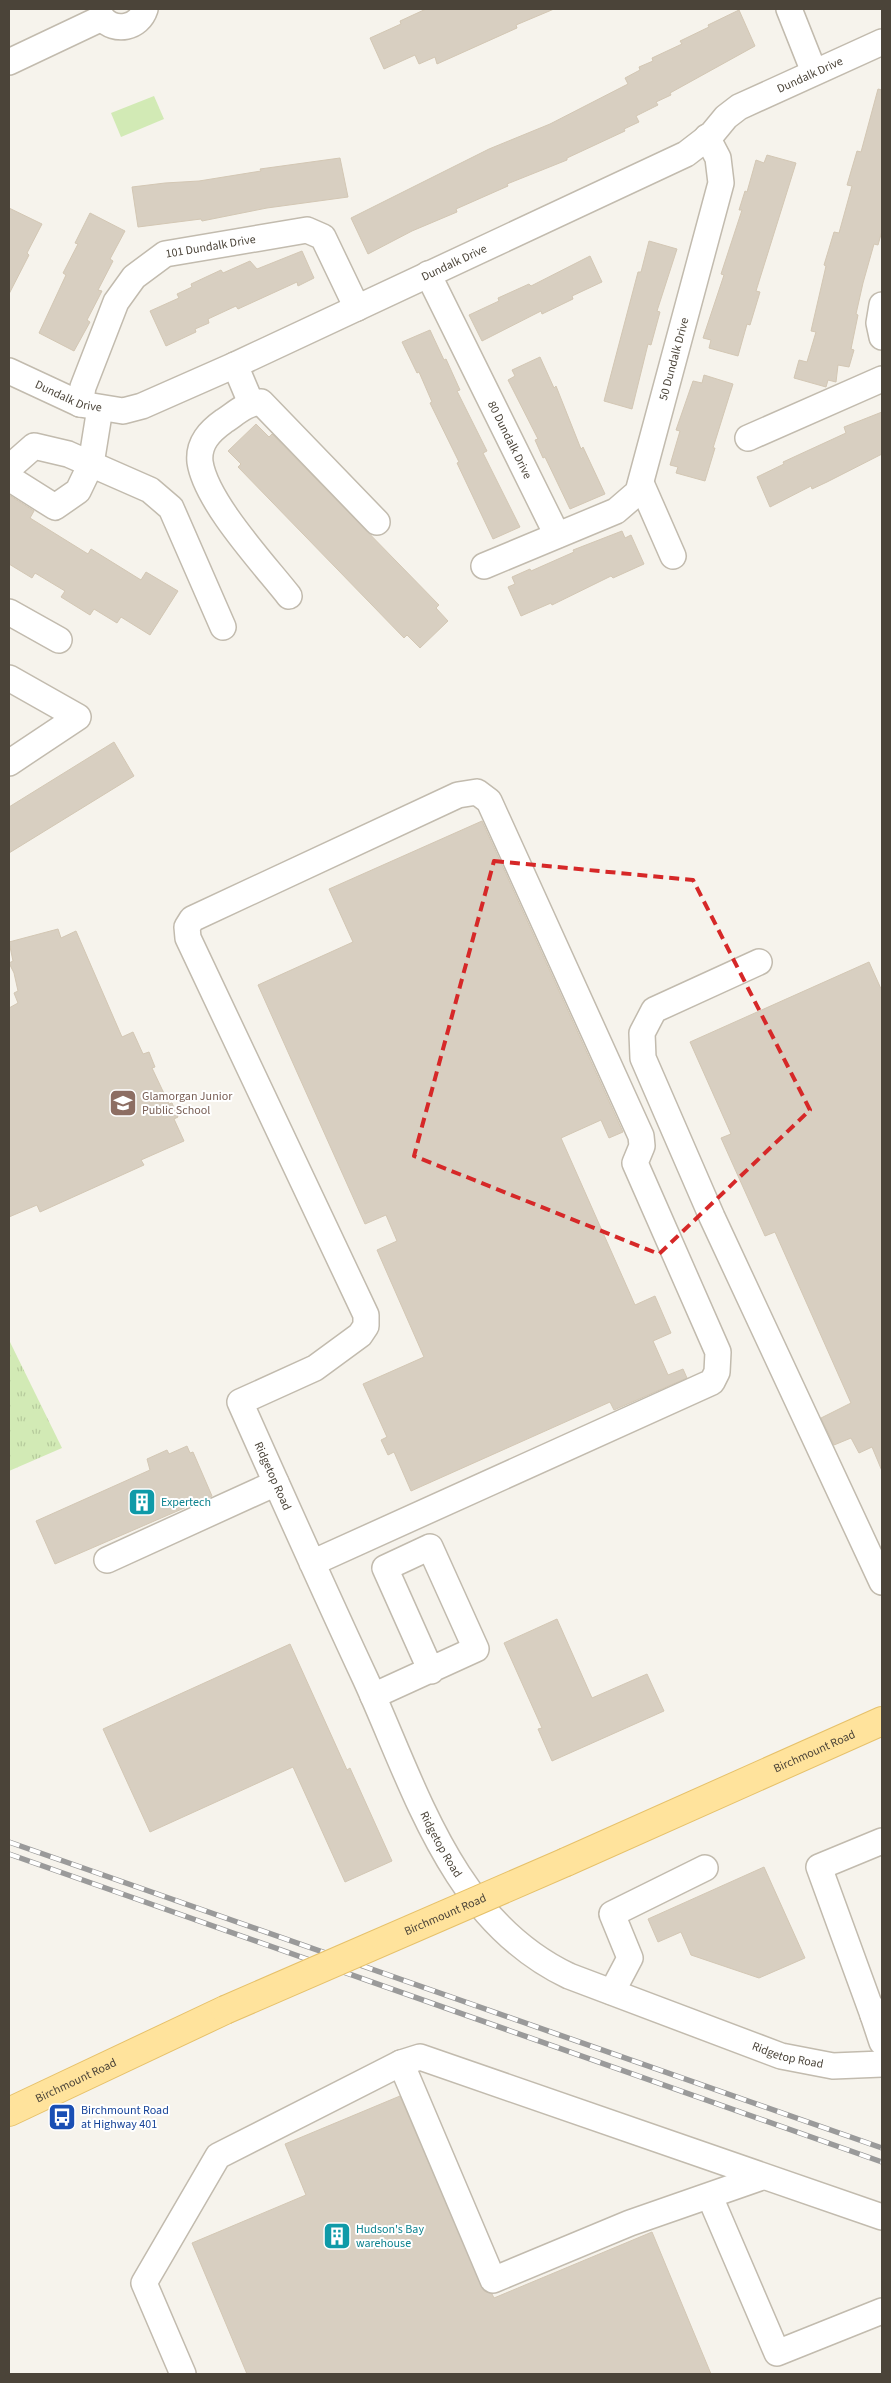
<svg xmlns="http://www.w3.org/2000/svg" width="891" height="2383" viewBox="0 0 891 2383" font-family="'Source Sans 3',sans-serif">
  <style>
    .grass { fill: url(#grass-tufts) }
    .pitch { fill: #d2eab5 }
    .building { fill: #d8cfc1; stroke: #d3c7b4 }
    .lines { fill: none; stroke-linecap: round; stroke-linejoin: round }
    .minor-casing { stroke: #c2bbae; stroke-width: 28 }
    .major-casing { stroke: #e6c16a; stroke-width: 30 }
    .minor { stroke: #fff; stroke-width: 25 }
    .major { stroke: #ffe39c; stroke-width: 28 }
    .rail-casing { stroke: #9a9a9a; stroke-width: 5.5 }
    .rail { stroke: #fff; stroke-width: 4; stroke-dasharray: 11; stroke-linecap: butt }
    .major-bridge-casing { stroke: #e6c16a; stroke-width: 30; stroke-linecap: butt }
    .major-bridge { stroke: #ffe39c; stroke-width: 28 }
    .marked { fill: none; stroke: #d62828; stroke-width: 4; stroke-dasharray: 10 6; stroke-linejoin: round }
    .labels { text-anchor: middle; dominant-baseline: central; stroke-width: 4; stroke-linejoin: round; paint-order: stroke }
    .street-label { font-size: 12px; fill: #4b4439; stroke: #fff }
    .education-label { font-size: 12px; fill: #785e54; stroke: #fff; text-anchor: start }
    .culture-label { font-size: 12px; fill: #0d838f; stroke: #fff; text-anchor: start }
    .transit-label { font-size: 12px; fill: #164399; stroke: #fff; text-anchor: start }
  </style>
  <defs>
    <pattern id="grass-tufts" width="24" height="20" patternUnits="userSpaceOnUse" patternTransform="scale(1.25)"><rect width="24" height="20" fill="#d2eab5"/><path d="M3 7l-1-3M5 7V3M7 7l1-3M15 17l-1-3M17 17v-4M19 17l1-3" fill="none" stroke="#b6ca9c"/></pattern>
  </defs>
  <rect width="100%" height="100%" fill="#f6f3ec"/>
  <polygon class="grass" points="9,1340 62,1448 9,1471"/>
  <polygon class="pitch" points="154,96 164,119 121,137 111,113"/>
  <g class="building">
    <polygon points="426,9 554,9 516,25 517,28 437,64 435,57 419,64 415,55 384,69 370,38 401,24 400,21"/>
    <polygon points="739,10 755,46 670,93 671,95 656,102 658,105 636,116 639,122 624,129 625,131 567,158 567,160 507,184 508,186 456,209 457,212 412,231 368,254 351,218 489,149 550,124 628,84 625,78 640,70 639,67 653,61 652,58 682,44 680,41 709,27 708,25"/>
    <polygon points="878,89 882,90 882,231 878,245 874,244 863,283 856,314 858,315 851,349 854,350 849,367 838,365 836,382 828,380 826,387 794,378 799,360 807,362 816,332 811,331 826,266 824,265 834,232 839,233 852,186 847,185 857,151 861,152"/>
    <polygon points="767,155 796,163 756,291 760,292 750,325 747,324 738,356 709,348 711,340 703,338 724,275 721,274 742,210 739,210 745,191 747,192 756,160 764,163"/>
    <polygon points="340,158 348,197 267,208 202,221 201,219 138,227 132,187 165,183 199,181 261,171 260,169"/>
    <polygon points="9,208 42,224 27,253 29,255 9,294"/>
    <polygon points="90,213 125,231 110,259 113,261 98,290 102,291 87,320 90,322 74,351 39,333 66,275 63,273 78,244 75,243"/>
    <polygon points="649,241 677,249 657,311 660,312 651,345 648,344 632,409 604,401 638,272 641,272"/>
    <polygon points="302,251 314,278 298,286 297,282 238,309 236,306 208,319 209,323 195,329 196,332 166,346 150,311 179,298 177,294 192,287 191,284 221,270 223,273 250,261 257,269"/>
    <polygon points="590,256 602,282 572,296 573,299 542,314 541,311 482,341 469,315 499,301 498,298 529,284 531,286"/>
    <polygon points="430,330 444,360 446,359 460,390 457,391 487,451 483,453 520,527 493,539 457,463 459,462 430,403 432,402 419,372 417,373 402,342"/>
    <polygon points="540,357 554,388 556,386 581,449 583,447 605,494 570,509 545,457 543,458 535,440 538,439 508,380 515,376 512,370"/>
    <polygon points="704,375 733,384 713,448 715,448 705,481 676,473 678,467 670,465 680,431 676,430 693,381 702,383"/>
    <polygon points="882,412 882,454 827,482 812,489 811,486 770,507 757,477 784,464 783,462 846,433 844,427"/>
    <polygon points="256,424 269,437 272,434 439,605 436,608 448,621 420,648 407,635 404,638 238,467 241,464 228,451"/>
    <polygon points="9,495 34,511 30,518 88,554 91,549 141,580 146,572 178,591 150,635 121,617 117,623 94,609 90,615 61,597 65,591 35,573 32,578 9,564"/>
    <polygon points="622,531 625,538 631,535 644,564 613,578 611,576 552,605 551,603 521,616 508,587 515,584 512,577 530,569 531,571 574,552 573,550"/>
    <polygon points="114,742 134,776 9,853 9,807"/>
    <polygon points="482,821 623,1132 609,1138 601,1120 561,1138 635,1305 655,1296 671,1333 653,1341 668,1375 683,1369 687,1378 614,1410 610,1402 411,1491 394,1452 388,1455 381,1440 387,1437 363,1384 424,1357 377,1250 397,1241 386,1215 365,1224 258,985 353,942 329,889"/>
    <polygon points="58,929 61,938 76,931 122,1037 133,1032 143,1054 149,1052 155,1067 152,1068 169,1104 172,1103 178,1117 174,1119 184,1141 141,1160 144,1165 40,1212 37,1205 9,1217 9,1008 18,1003 14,993 18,991 14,973 9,963 13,961 9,942"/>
    <polygon points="869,962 882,991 882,1471 872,1447 859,1453 851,1438 834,1445 821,1418 851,1403 775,1232 765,1236 721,1138 731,1134 690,1042"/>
    <polygon points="187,1446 190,1453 193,1452 212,1496 55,1564 36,1521 150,1470 147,1459 167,1450 169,1454"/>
    <polygon points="557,1619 592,1698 647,1674 664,1711 552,1761 538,1729 542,1728 504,1643"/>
    <polygon points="290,1644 347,1770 350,1768 392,1861 345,1882 293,1767 150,1832 103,1729"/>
    <polygon points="764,1867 805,1958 759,1978 691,1955 681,1932 658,1942 648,1919"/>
    <polygon points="400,2096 484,2291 492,2294 494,2298 652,2232 711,2374 247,2374 192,2243 306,2195 285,2144"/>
  </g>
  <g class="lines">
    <g class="minor-casing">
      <g id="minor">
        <polyline points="789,9 814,72"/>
        <path d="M102,18C115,33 139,28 145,9"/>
        <polyline points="9,62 102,18"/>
        <path id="s1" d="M428,274L557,535"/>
        <polyline points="882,305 879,323 882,337"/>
        <polyline points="235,365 251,403"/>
        <path id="s2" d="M9,371L80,404L123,411L142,406L235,365L686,154L712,134L726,117L739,107L882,42"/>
        <path id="s3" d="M80,404L83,387L116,302L134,277L165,254L307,230L323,237L357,308"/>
        <polyline points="748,438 882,379"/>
        <polyline points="9,468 34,446 68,454 150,490 171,508 223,627"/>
        <polyline points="9,478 55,507 78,491 91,464 100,408"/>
        <polyline points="641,483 673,556"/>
        <path id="s4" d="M484,566L616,511L638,492L721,183L718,158L707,137"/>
        <path d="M289,596C263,563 206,502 200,462C198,443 210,431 224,421C235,414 246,403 261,402L377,522"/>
        <polyline points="9,612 59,640"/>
        <polyline points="9,678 78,717 9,763"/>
        <polyline points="759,962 654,1010 642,1033 643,1058 712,1217 882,1582"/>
        <polyline points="107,1560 276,1483"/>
        <path id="s5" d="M312,1563L712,1382L717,1372L718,1352L635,1163L642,1146L641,1136L489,801L477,792L458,795L192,919L187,927L188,938L366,1315V1326L360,1335L315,1368L240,1402C281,1494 322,1586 365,1678C415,1787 451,1920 569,1976L781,2056L833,2066L882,2064"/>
        <polyline points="373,1696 476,1649 430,1547 385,1568 431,1671"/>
        <polyline points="612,1992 630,1958 612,1914 705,1868"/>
        <polyline points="882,2011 873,2015 882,2042"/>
        <polyline points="873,2015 819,1867 882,1841"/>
        <polyline points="401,2063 493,2280 630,2223 762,2177"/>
        <polyline points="710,2197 777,2353 882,2311"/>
        <polyline points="183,2374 144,2283 218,2156 401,2063 420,2057 882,2217"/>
      </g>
    </g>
    <g class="major-casing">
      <g id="major">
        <path id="s6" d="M566,1862L882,1721"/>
        <path id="s7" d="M9,2112L225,2010"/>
      </g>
    </g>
    <use href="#minor" class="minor"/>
    <use href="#major" class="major"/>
    <g class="rail-casing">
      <g id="rail">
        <polyline points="9,1842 882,2148"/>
        <polyline points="9,1854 882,2162"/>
      </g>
    </g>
    <use href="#rail" class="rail"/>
    <g class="major-bridge-casing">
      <g id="major-bridge">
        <path id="s8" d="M225,2010L566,1862"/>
      </g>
    </g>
    <use href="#major-bridge" class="major-bridge"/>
  </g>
  <path class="marked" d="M494,861L693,880L810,1110L659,1254L414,1156Z"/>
  <defs>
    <g id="school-square" transform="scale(1.4375)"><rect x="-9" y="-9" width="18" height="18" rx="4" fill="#8d6e63" stroke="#fff"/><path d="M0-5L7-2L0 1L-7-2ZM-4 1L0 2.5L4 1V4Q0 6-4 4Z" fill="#fff"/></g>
    <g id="building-square" transform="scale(1.4375)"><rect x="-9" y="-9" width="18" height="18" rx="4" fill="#0f9aa8" stroke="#fff"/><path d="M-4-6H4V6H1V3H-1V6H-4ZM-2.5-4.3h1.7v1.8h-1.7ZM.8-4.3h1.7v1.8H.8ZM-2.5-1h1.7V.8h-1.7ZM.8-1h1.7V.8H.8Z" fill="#fff"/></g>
    <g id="bus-square" transform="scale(1.4375)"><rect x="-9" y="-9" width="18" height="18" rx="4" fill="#1a4fb4" stroke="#fff"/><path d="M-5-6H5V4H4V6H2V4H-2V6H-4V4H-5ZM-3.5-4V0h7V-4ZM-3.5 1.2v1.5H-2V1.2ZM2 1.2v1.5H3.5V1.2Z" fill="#fff"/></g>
  </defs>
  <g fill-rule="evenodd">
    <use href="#school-square" x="123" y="1103"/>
    <use href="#building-square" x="142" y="1502"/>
    <use href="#bus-square" x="62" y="2117"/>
    <use href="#building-square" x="337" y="2236"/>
  </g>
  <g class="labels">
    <g class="street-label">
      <text stroke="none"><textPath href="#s2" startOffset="890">Dundalk Drive</textPath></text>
      <text stroke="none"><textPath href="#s3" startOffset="224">101 Dundalk Drive</textPath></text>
      <text stroke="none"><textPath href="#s2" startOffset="485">Dundalk Drive</textPath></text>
      <text stroke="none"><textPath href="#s4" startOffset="310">50 Dundalk Drive</textPath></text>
      <text stroke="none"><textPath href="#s2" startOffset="65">Dundalk Drive</textPath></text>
      <text stroke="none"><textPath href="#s1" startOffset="185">80 Dundalk Drive</textPath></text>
      <text stroke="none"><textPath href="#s5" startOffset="2079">Ridgetop Road</textPath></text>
      <text stroke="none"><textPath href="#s6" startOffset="272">Birchmount Road</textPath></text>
      <text stroke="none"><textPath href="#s5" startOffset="2484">Ridgetop Road</textPath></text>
      <text stroke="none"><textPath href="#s8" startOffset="240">Birchmount Road</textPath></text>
      <text stroke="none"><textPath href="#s5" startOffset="2904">Ridgetop Road</textPath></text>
      <text stroke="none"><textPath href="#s7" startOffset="74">Birchmount Road</textPath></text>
    </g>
    <g class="education-label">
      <text x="142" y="1096">Glamorgan Junior<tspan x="142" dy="14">Public School</tspan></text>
    </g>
    <g class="culture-label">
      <text x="161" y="1502">Expertech</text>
      <text x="356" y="2229">Hudson's Bay<tspan x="356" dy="14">warehouse</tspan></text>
    </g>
    <g class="transit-label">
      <text x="81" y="2110">Birchmount Road<tspan x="81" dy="14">at Highway 401</tspan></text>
    </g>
  </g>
  <rect width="891" height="2383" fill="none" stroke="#4b4439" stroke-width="20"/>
</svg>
